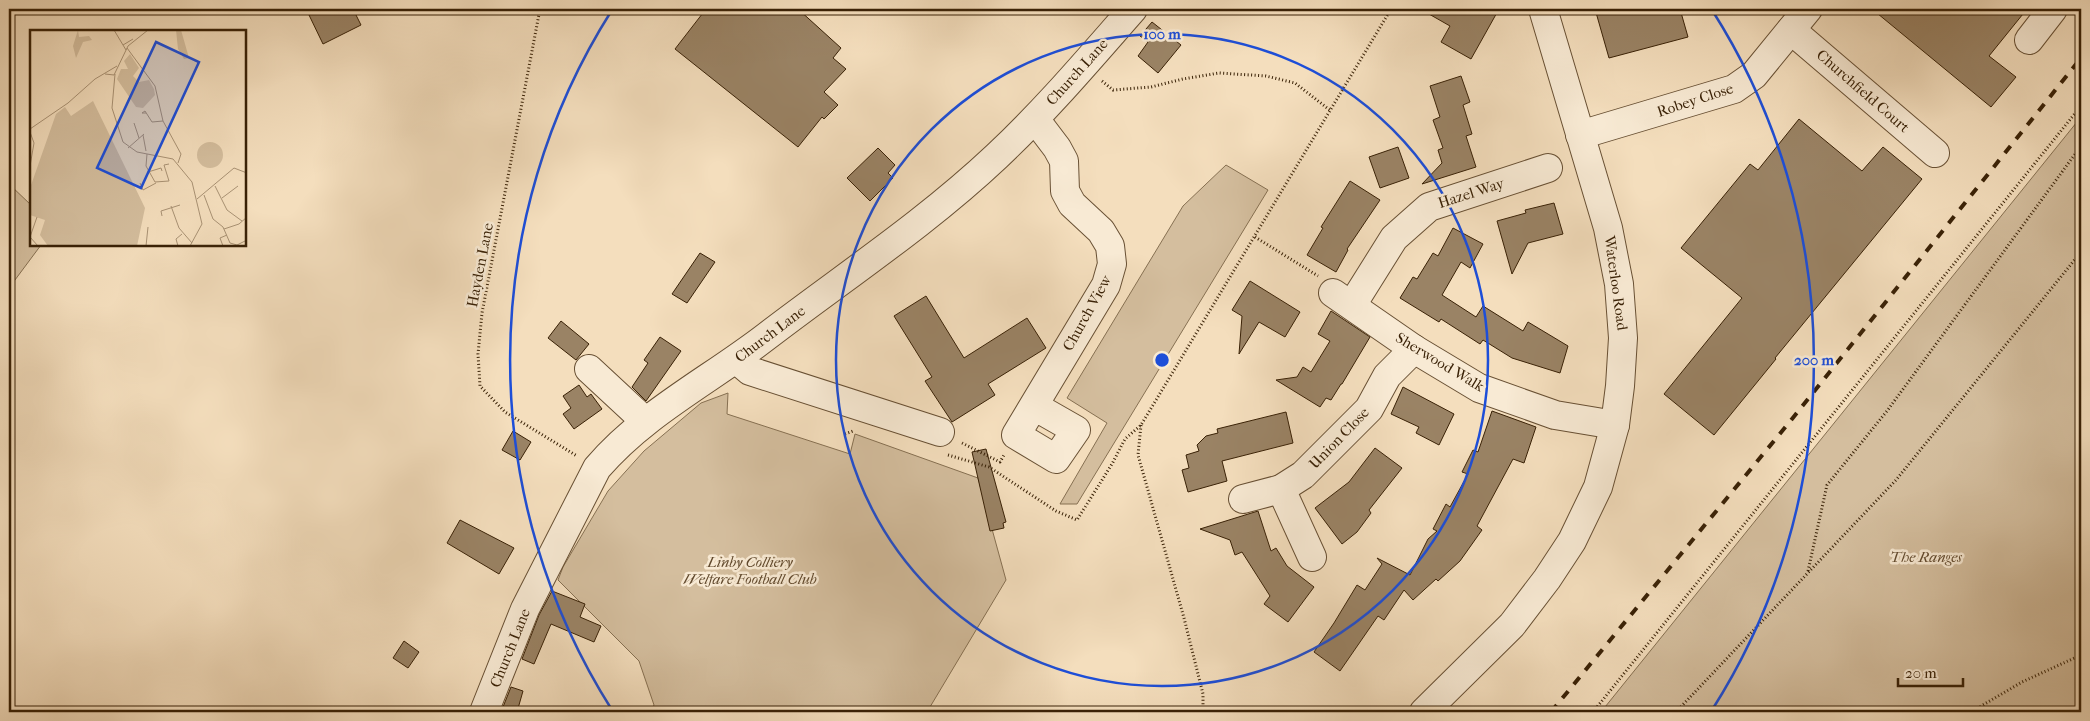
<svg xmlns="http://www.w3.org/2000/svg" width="2090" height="721" viewBox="0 0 2090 721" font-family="'IM FELL French Canon',serif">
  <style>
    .green { fill: #d4be9e; stroke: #867052 }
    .building { fill: #9a8365; stroke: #392106 }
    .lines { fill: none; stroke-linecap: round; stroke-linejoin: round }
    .minor-casing { stroke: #685034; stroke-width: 30 }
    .path { stroke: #392106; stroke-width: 3; stroke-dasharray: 1 2.5; stroke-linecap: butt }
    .minor { stroke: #f8ead4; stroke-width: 28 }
    .rail { stroke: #392106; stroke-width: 4; stroke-dasharray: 9 9; stroke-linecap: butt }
    .ring { fill: none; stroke: #1d4ed8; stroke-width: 2.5 }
    .labels { text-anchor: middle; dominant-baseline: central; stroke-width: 5; stroke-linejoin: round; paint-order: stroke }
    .street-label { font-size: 15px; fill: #392106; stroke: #f8ead4 }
    .park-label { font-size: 15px; font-style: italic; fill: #60482c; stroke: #f8ead4 }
    .inset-road { fill: none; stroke: #a99274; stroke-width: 1 }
    .view { fill: #1d4ed8; fill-opacity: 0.15; stroke: #1d4ed8; stroke-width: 2.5 }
    .inset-edge { fill: none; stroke: #392106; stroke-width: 2.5 }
    .centre { fill: #1d4ed8; stroke: #f8ead4; stroke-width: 2.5 }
    .ring-label { font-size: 15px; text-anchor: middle; font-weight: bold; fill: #1d4ed8; stroke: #f8ead4; stroke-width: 5; stroke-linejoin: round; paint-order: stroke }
  </style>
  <rect width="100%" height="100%" fill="#f4debd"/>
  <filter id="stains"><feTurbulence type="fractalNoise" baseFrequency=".004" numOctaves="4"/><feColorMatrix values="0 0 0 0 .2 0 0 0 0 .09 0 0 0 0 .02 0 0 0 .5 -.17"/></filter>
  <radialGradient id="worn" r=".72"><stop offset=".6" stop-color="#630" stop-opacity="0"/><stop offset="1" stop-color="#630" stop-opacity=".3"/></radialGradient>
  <g class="green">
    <polygon points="2081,117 2081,712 1601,712"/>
    <polygon points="1226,165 1268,190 1077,504 1060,504 1107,423 1067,398 1183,206"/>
    <polygon points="9,184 31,205 31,245 41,245 9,288"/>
    <polygon points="728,393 727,414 850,454 855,434 978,478 1006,580 927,712 651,712 654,705 639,661 558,580 563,567 608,491 644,451 701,403"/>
  </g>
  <g class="building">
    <polygon points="320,9 353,9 361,25 323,44 309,15"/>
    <polygon points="706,9 798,9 841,48 833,58 846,69 824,92 838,105 824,119 822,117 798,147 675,49"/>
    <polygon points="1451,9 1499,9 1471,59 1441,42 1450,26 1429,14"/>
    <polygon points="1595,9 1680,9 1688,37 1609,58"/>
    <polygon points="1872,9 2027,9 1989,56 2016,77 1991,107"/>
    <polygon points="1152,22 1181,45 1158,73 1138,56 1148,42 1140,36"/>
    <polygon points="1461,76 1470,102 1463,105 1472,134 1466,136 1476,167 1422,184 1442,163 1438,150 1443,148 1433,120 1440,117 1430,86"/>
    <polygon points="1799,119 1862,171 1883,147 1922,179 1775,358 1776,359 1714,435 1664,394 1742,298 1681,248 1750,164 1758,170"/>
    <polygon points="1398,147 1409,178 1380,188 1369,157"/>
    <polygon points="878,148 895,165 888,173 893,178 870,201 847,178"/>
    <polygon points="1350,181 1380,200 1347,249 1348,250 1336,272 1307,255 1323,228 1321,227"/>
    <polygon points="1554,203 1563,234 1528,243 1512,274 1497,221 1526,213 1525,210"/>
    <polygon points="1453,228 1483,244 1470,268 1461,262 1442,295 1476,317 1483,306 1523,331 1528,322 1568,346 1560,373 1512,358 1483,340 1480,344 1441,319 1439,322 1400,298 1413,277 1417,279 1433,253 1438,256"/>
    <polygon points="700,253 715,262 687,303 672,294"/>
    <polygon points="1250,281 1300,312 1285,337 1259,322 1239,354 1242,316 1232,310"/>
    <polygon points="926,296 964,358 1027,318 1046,348 988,384 995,395 952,422 925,381 932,377 894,316"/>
    <polygon points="1331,311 1370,337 1342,384 1341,384 1331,400 1326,398 1320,407 1276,380 1297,377 1303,367 1311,372 1330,341 1318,334"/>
    <polygon points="561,321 589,344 576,360 548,338"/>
    <polygon points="660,337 681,351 646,401 632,387 648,363 644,360"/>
    <polygon points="579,385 587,397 591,394 602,409 574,429 563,414 571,408 563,396"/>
    <polygon points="1403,387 1454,414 1439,445 1416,433 1419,427 1391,414"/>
    <polygon points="1492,411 1536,427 1524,463 1513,459 1477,526 1482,530 1460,561 1438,581 1436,579 1413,600 1404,590 1384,620 1378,616 1340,671 1314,652 1334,623 1357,585 1365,590 1382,564 1377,558 1410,575 1428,539 1437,531 1433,529 1446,504 1450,507 1468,474 1462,472 1473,450 1478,452"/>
    <polygon points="1286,412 1293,443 1222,461 1227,481 1188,492 1182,470 1189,468 1186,455 1199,451 1197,445 1206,436 1218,433 1217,429"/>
    <polygon points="513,431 531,442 520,460 502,450"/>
    <polygon points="1375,448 1402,468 1369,510 1371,513 1357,532 1342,544 1315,508 1349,482"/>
    <polygon points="986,449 1006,522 1003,523 1004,528 990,531 972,452"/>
    <polygon points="1258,511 1271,551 1276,548 1287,566 1314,587 1288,622 1264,604 1270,596 1242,552 1235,555 1230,540 1200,529"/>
    <polygon points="460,520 514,548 499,574 447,543"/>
    <polygon points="552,591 585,604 580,617 601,626 594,642 551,624 534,664 522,659 539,615"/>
    <polygon points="404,641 419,652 408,668 393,658"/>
    <polygon points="511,687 523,691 517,712 501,712"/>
  </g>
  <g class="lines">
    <g class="minor-casing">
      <g id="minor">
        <polyline points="1791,30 1935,153"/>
        <polyline points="2029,40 2053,9"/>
        <polyline points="1580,135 1734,89 1754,75 1808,9"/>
        <polyline points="1333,293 1414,349 1479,388 1555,415 1615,425"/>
        <polyline points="1352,305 1394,238 1429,207 1548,168"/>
        <polyline points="737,360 750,371 940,432"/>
        <polyline points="589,369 645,421"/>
        <polyline points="1034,406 1076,430 1056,459 1016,435 1106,285 1112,264 1110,246 1101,231 1072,204 1065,191 1064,161 1057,148 1035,119"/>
        <polyline points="1281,489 1312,557"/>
        <polyline points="1243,499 1281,489 1303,475 1369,409 1387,376 1414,349"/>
        <path d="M484,712L525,609L597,468C644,413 710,380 767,336C844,277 926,223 997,156C1046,110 1089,59 1133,9"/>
        <polyline points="1424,712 1512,625 1547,579 1572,541 1598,487 1615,425 1620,386 1623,338 1619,284 1608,228 1543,9"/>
      </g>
    </g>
    <g class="path">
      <polyline points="540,9 482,313 478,354 480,386 505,412 577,456"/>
      <polyline points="1102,81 1113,90 1151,87 1183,79 1219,73 1266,76 1295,83 1331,111"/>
      <polyline points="1255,237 1318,276"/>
      <polyline points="1141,425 1138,455 1184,618 1203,694 1203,712"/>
      <polyline points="845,434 853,431"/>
      <polyline points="962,443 1000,462 1004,455"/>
      <polyline points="948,455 989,467 1056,511 1077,520 1112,464 1125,439 1141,425 1391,9"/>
      <polyline points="1808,571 1827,485 1887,411 2081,146"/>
      <polyline points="1593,712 2081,106"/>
      <polyline points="1676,712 1896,480 2081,252"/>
      <polyline points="1971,712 2022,682 2081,655"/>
    </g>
    <use href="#minor" class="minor"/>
    <polyline class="rail" points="1551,712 1792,419 2081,58"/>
  </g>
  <g class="ring">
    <circle cx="1162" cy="360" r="326"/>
    <path d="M612 710A652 652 0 0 1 612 10M1712 10A652 652 0 0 1 1712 710"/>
  </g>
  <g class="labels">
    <g class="street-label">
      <text transform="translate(1077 72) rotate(-48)">Church Lane</text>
      <text transform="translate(1863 91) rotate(41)">Churchfield Court</text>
      <text transform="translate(1695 100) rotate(-18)">Robey Close</text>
      <text transform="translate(1471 193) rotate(-18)">Hazel Way</text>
      <text transform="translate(480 265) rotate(-79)">Hayden Lane</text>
      <text transform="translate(1616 283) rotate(82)">Waterloo Road</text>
      <text transform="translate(1087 313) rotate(-61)">Church View</text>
      <text transform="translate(770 334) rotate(-37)">Church Lane</text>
      <text transform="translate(1440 362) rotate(31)">Sherwood Walk</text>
      <text transform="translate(1339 438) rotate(-46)">Union Close</text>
      <text transform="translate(510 648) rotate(-68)">Church Lane</text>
    </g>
    <g class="park-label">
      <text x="1926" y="557">The Ranges</text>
      <text x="750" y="562">Linby Colliery<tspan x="750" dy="17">Welfare Football Club</tspan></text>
    </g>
  </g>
  <g transform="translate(30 30)">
    <rect width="216" height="216" fill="#f4debd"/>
    <path d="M48,0L49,7L59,6L62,10L53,12L46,28L43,16ZM146,0H151L159,28L154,29L148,19ZM100,24L109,38L103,46L109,52L119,50L124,59L125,65L113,78L106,77L87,49L91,39H98L94,31ZM63,71L115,178L107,216H18L10,205L15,190L0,185V158L26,84L35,77L41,86ZM167 125a13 13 0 1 1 26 0a13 13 0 1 1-26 0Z" fill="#d4be9e"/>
    <path class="inset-road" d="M84,0L93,15M97,18L125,56L133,91L151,124L148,133M96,20L93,15L103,9M75,44L84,45L98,16L118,0M85,44L82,78L93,112L107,122L143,129L162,152L172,194L160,216M116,83H112L115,81L122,92L133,91M104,93L109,108M0,99L38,73L65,49L87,36M0,102L4,113L0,136M113,105L116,121M98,118L114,104M117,124L116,136L125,152L139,151L134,135L139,134M118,142L131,138L132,141M110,153L113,160L126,153M185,156L197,180L212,191M174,165L183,189L193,197L200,213L207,215L217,210M192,168L208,156M167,169L204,138L217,143M141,176L149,198L162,213M132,186L131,181L150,175M7,187L0,207L8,216M194,199L209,194L217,187M116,216L118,197M148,216L146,209L152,204M193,216L190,208L197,205"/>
    <path class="view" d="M126,12L169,32L111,158L67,138Z"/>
    <rect width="216" height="216" class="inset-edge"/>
  </g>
  <circle cx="1162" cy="360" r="8" class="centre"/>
  <g class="ring-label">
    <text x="1162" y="39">100 m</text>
    <text x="1814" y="365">200 m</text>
  </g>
  <rect width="2090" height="721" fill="none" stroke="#f4debd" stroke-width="30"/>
  <rect x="10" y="10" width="2070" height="701" fill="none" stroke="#392106" stroke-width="2.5"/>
  <rect x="15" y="15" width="2060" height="691" fill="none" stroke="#392106"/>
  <path d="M1898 678v8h65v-8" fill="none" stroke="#392106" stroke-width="2.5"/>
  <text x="1905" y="678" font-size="15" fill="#392106" stroke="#f8ead4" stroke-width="4" paint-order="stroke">20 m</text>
  <rect width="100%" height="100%" filter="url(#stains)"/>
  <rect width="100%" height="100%" fill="url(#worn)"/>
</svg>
